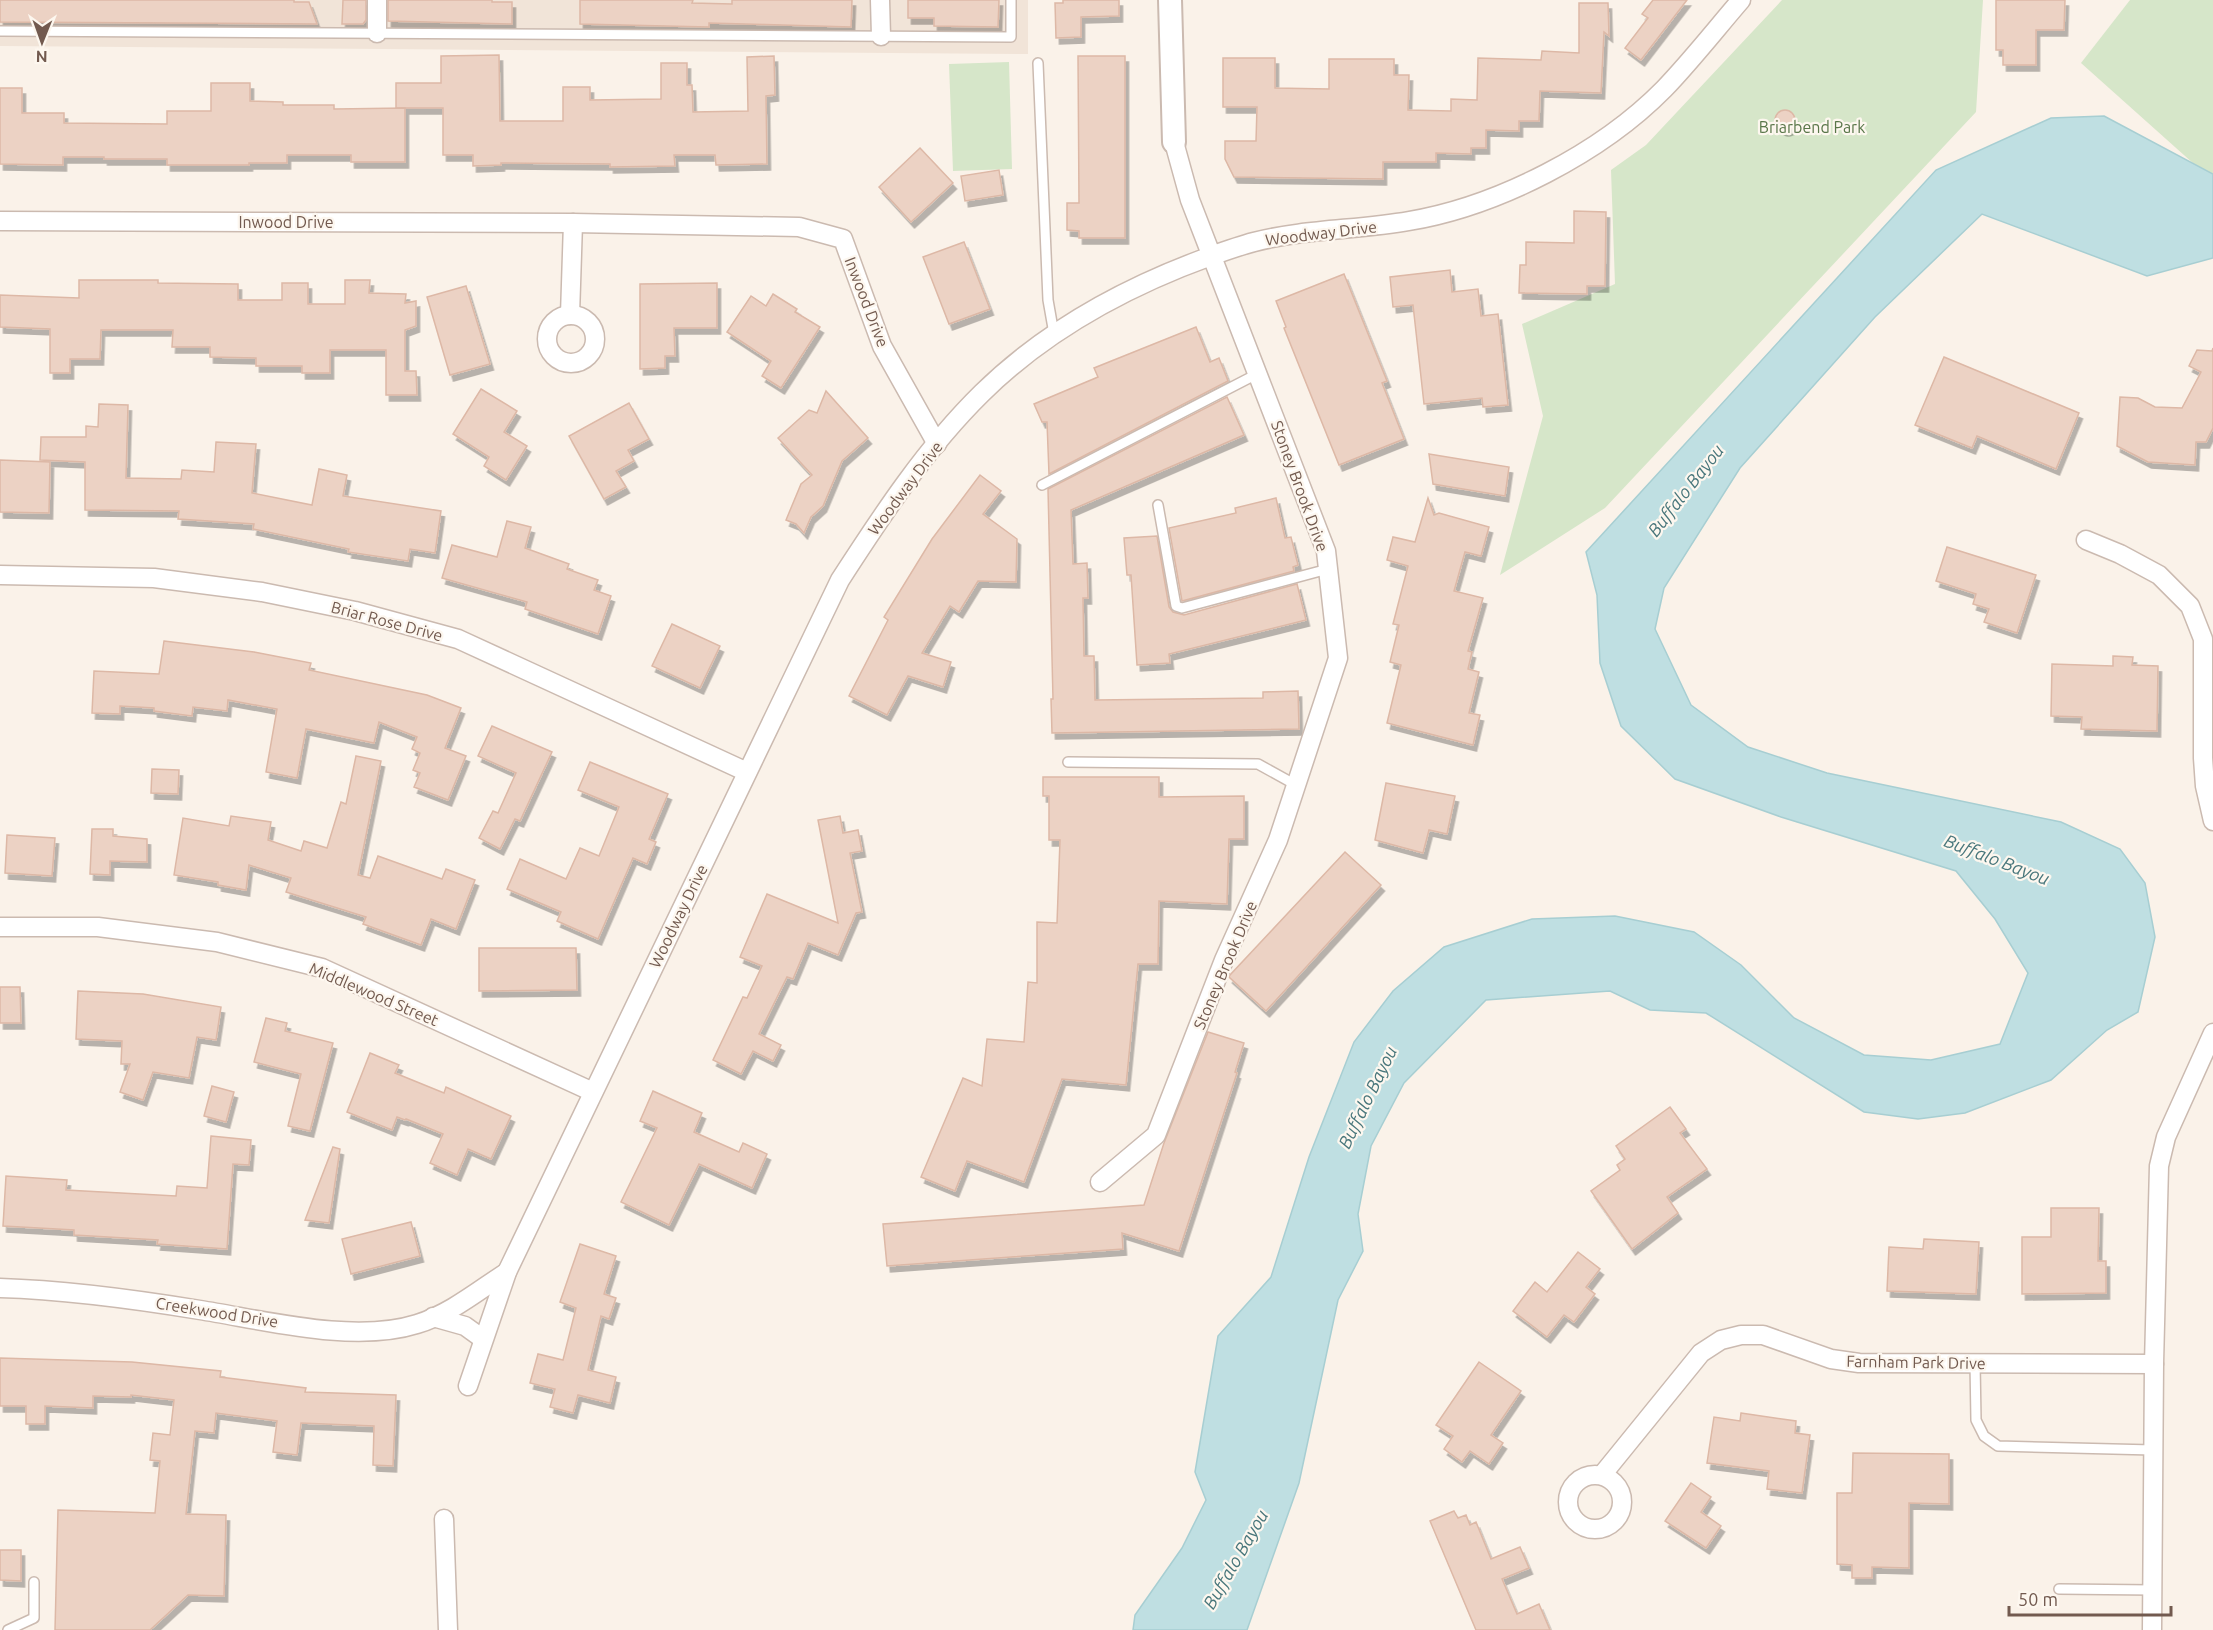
<svg xmlns="http://www.w3.org/2000/svg" width="2213" height="1630" viewBox="0 0 2213 1630" font-family="Ubuntu,sans-serif">
  <style>
    .residential { fill: #f1e4d8 }
    .green { fill: #d6e6c9 }
    .water { fill: #bfdfe2; stroke: #a7ced2; stroke-width: 1.5 }
    .building { fill: #ecd2c4; stroke: #ddb8a6; stroke-width: 1.5; filter: url(#shadow) }
    .lines { fill: none; stroke-linecap: round; stroke-linejoin: round }
    .service-casing { stroke: #cbbab0; stroke-width: 12 }
    .minor-casing { stroke: #cbbab0; stroke-width: 21 }
    .tertiary-casing { stroke: #cbbab0; stroke-width: 26 }
    .service { stroke: #fff; stroke-width: 9 }
    .minor { stroke: #fff; stroke-width: 18 }
    .tertiary { stroke: #fff; stroke-width: 22 }
    .labels { text-anchor: middle; dominant-baseline: central; stroke-width: 4.5; stroke-linejoin: round; paint-order: stroke }
    .park-label { font-size: 16px; fill: #597649; stroke: #fdf7ef }
    .street-label { font-size: 16px; fill: #725a4f; stroke: #fdf7ef }
    .water-label { font-size: 18px; font-style: italic; fill: #48767b; stroke: #fdf7ef }
  </style>
  <defs>
    <filter id="shadow"><feDropShadow dx="3.5" dy="6" stdDeviation="0" flood-color="#0004"/></filter>
  </defs>
  <rect width="100%" height="100%" fill="#faf2e9"/>
  <polygon class="residential" points="0,0 1028,0 1028,54 0,46"/>
  <g class="green">
    <polygon points="1782,0 1983,0 1976,112 1605,508 1500,575 1543,416 1522,324 1615,284 1611,170 1646,145"/>
    <polygon points="2130,0 2213,0 2213,181 2081,63"/>
    <polygon points="1009,62 1012,169 953,171 949,64"/>
  </g>
  <polygon class="water" points="2104,116 2213,174 2213,258 2147,276 1982,214 1875,317 1740,468 1664,588 1655,629 1691,705 1748,747 1827,773 2061,822 2120,849 2145,883 2155,937 2138,1012 2107,1030 2051,1080 1965,1113 1918,1119 1864,1112 1706,1013 1650,1010 1610,991 1486,1000 1404,1083 1371,1146 1358,1214 1363,1251 1338,1300 1299,1483 1247,1630 1133,1630 1135,1615 1182,1548 1206,1500 1195,1472 1218,1336 1271,1277 1309,1157 1354,1042 1393,991 1444,947 1532,919 1615,916 1694,932 1741,965 1794,1018 1864,1055 1931,1060 2000,1044 2028,973 1995,919 1956,871 1781,817 1675,779 1621,726 1600,663 1597,595 1586,552 1936,170 2051,118"/>
  <g class="building">
    <polygon points="0,0 294,0 294,2 309,2 317,24 0,22"/>
    <polygon points="343,0 366,0 366,20 363,24 342,24"/>
    <polygon points="388,0 492,0 492,2 512,2 512,24 388,21"/>
    <polygon points="580,0 693,0 692,3 732,4 732,0 852,0 851,27 709,23 709,27 580,24"/>
    <polygon points="908,0 999,0 998,27 934,26 934,18 908,18"/>
    <polygon points="1063,0 1119,0 1119,16 1081,17 1081,37 1056,38 1055,3 1063,3"/>
    <polygon points="1653,0 1687,0 1641,60 1625,48 1648,18 1642,14"/>
    <polygon points="1996,0 2065,0 2064,30 2036,30 2036,65 2003,65 2003,50 1996,50"/>
    <polygon points="1579,3 1608,3 1609,36 1604,32 1601,93 1540,91 1539,121 1519,121 1519,131 1486,130 1486,148 1471,148 1471,154 1436,153 1436,162 1383,162 1383,179 1234,177 1225,159 1225,141 1256,141 1257,107 1223,107 1223,58 1275,58 1275,88 1329,89 1329,59 1394,59 1394,75 1409,75 1408,110 1451,111 1451,99 1477,100 1478,58 1541,60 1542,51 1579,53"/>
    <polygon points="499,55 500,121 563,121 563,87 590,87 590,100 661,99 661,63 687,63 687,85 692,85 693,112 748,111 747,57 774,56 775,95 766,96 767,164 716,165 715,155 674,155 675,166 610,167 610,164 501,163 501,165 473,166 473,155 443,155 443,108 396,108 396,83 441,83 441,56"/>
    <polygon points="1078,56 1125,56 1125,238 1079,238 1079,231 1067,230 1067,203 1079,203"/>
    <polygon points="211,83 250,83 250,101 283,102 283,105 334,105 334,109 405,108 405,162 351,162 351,155 287,155 287,163 249,163 249,165 167,165 167,159 104,159 104,157 63,157 63,165 0,164 0,88 22,88 22,113 64,113 64,123 167,124 167,111 211,111"/>
    <circle cx="1785" cy="120" r="10"/>
    <polygon points="920,148 953,183 911,222 879,187"/>
    <polygon points="999,170 1003,195 965,201 961,176"/>
    <polygon points="1574,211 1606,212 1605,286 1587,286 1587,294 1519,293 1520,265 1526,265 1526,242 1574,243"/>
    <polygon points="964,242 990,309 949,324 923,257"/>
    <polygon points="1450,270 1452,292 1478,289 1481,316 1498,314 1508,405 1483,407 1482,398 1424,404 1413,305 1393,307 1390,277"/>
    <polygon points="1344,274 1387,381 1382,383 1404,439 1339,465 1284,328 1286,327 1276,301"/>
    <polygon points="79,280 158,280 158,283 238,284 238,300 282,300 282,283 308,283 308,304 345,304 345,280 370,280 369,293 406,294 405,303 416,301 416,326 405,330 405,371 416,371 417,395 386,395 386,350 330,350 330,373 302,373 302,366 256,366 256,358 210,357 210,347 172,347 173,330 101,330 100,359 70,359 70,373 50,373 50,329 0,327 0,295 79,298"/>
    <polygon points="717,283 717,328 674,328 675,356 665,356 665,368 640,369 640,284"/>
    <polygon points="466,286 490,364 450,375 427,297"/>
    <polygon points="773,294 797,309 795,312 820,327 781,388 762,376 771,361 727,332 751,296 766,306"/>
    <polygon points="1196,327 1210,362 1219,358 1228,381 1049,474 1047,422 1042,422 1034,404 1098,377 1094,368"/>
    <polygon points="2213,348 2213,428 2206,442 2196,442 2195,465 2148,462 2117,446 2120,397 2138,398 2155,407 2182,408 2201,372 2189,366 2197,350 2212,351"/>
    <polygon points="1944,357 2079,413 2056,469 1977,436 1972,448 1915,425"/>
    <polygon points="481,389 517,411 504,432 527,446 506,480 484,466 489,457 453,434"/>
    <polygon points="826,391 868,438 842,461 823,506 811,517 804,533 796,524 786,520 801,484 812,475 778,438 809,410 817,413"/>
    <polygon points="1227,397 1244,435 1071,510 1073,564 1087,563 1088,598 1083,598 1084,656 1094,656 1095,700 1263,698 1263,692 1298,691 1299,729 1052,733 1051,699 1053,699 1048,489"/>
    <polygon points="629,403 649,439 628,450 634,461 616,471 626,487 604,499 569,436"/>
    <polygon points="99,404 128,405 126,478 181,479 182,470 214,472 216,442 256,444 252,493 312,505 319,469 347,475 343,496 441,511 435,553 410,549 408,561 348,552 349,549 253,529 254,524 178,519 179,511 85,510 85,462 40,460 41,437 86,437 86,426 98,427"/>
    <polygon points="1429,454 1509,467 1505,496 1433,484"/>
    <polygon points="0,460 50,462 49,513 0,512"/>
    <polygon points="980,475 1001,491 983,514 1017,539 1016,582 978,581 959,612 950,606 922,653 951,662 943,687 908,676 887,715 849,696 888,620 884,617 932,539"/>
    <polygon points="1276,498 1285,538 1291,537 1298,565 1293,567 1294,571 1182,601 1169,528 1236,513 1235,508"/>
    <polygon points="1428,498 1434,515 1439,513 1489,527 1481,556 1465,552 1454,591 1483,598 1468,651 1472,652 1468,669 1479,672 1469,713 1480,715 1473,745 1387,723 1401,665 1390,662 1399,625 1393,624 1408,566 1387,560 1393,537 1415,542"/>
    <polygon points="507,521 531,527 525,548 569,564 567,569 598,580 594,590 611,596 598,634 525,609 527,602 442,578 452,545 497,557"/>
    <polygon points="1157,536 1169,607 1173,612 1184,615 1297,584 1306,620 1169,654 1170,663 1137,665 1131,575 1127,575 1124,538"/>
    <polygon points="1947,547 2036,575 2017,633 1984,622 1989,609 1973,604 1976,594 1936,581"/>
    <polygon points="672,624 720,646 700,688 652,666"/>
    <polygon points="164,641 254,652 311,663 309,670 427,695 461,708 445,748 466,756 448,800 414,787 420,773 413,770 420,753 412,749 417,737 379,722 374,743 306,729 297,778 266,772 277,709 228,700 227,711 193,707 192,716 154,711 154,708 120,706 120,714 92,713 94,671 159,674"/>
    <polygon points="2113,656 2133,657 2132,665 2158,666 2157,731 2081,729 2082,717 2051,716 2052,664 2113,666"/>
    <polygon points="492,726 552,752 520,821 515,819 500,849 479,838 493,811 498,813 516,773 478,756"/>
    <polygon points="356,756 381,761 358,875 370,878 378,856 442,879 446,869 475,880 456,929 431,919 421,945 363,924 366,917 286,892 291,878 249,865 246,890 218,885 218,882 174,875 183,818 229,826 231,816 271,822 268,840 301,851 304,841 327,848 341,802 346,804"/>
    <polygon points="590,762 668,794 649,839 656,842 647,864 633,858 598,939 557,921 561,912 507,889 520,859 566,879 580,848 599,856 619,807 578,790"/>
    <polygon points="152,769 179,770 178,794 151,793"/>
    <polygon points="1043,777 1159,777 1159,797 1244,796 1244,839 1229,839 1227,904 1159,901 1158,964 1138,964 1126,1085 1062,1079 1024,1182 967,1161 955,1191 921,1177 963,1078 982,1086 987,1039 1024,1042 1028,982 1037,983 1037,922 1057,923 1060,840 1049,840 1049,796 1043,796"/>
    <polygon points="1386,783 1455,796 1447,834 1429,830 1423,853 1375,840"/>
    <polygon points="840,816 843,833 858,830 862,851 850,853 862,912 856,913 838,955 808,943 793,979 787,977 759,1034 781,1045 773,1061 753,1051 741,1074 713,1060 743,997 747,998 762,966 740,957 767,894 838,923 818,820"/>
    <polygon points="92,829 113,829 113,836 147,839 147,862 110,861 110,875 90,874"/>
    <polygon points="7,835 55,838 52,876 5,873"/>
    <polygon points="1345,852 1381,885 1266,1011 1229,977 1230,975"/>
    <polygon points="479,948 576,948 577,990 479,991"/>
    <polygon points="0,987 20,987 21,1023 0,1023"/>
    <polygon points="78,991 143,994 221,1007 216,1040 197,1037 189,1078 153,1072 143,1100 120,1092 130,1064 121,1064 122,1041 76,1039"/>
    <polygon points="266,1018 287,1023 285,1031 333,1043 310,1131 288,1126 301,1074 254,1062"/>
    <polygon points="1208,1032 1244,1043 1235,1072 1237,1073 1179,1251 1122,1233 1123,1249 887,1266 883,1224 1144,1205 1164,1143"/>
    <polygon points="370,1053 399,1065 395,1073 444,1093 446,1087 511,1116 491,1159 468,1149 457,1175 430,1163 443,1134 406,1119 405,1120 397,1117 392,1130 347,1112"/>
    <polygon points="212,1086 234,1092 226,1122 204,1116"/>
    <polygon points="653,1091 702,1113 694,1132 739,1152 743,1143 767,1154 752,1188 699,1164 669,1225 621,1202 657,1128 640,1121"/>
    <polygon points="1670,1107 1686,1129 1680,1133 1707,1169 1667,1197 1678,1213 1632,1249 1591,1191 1620,1170 1617,1165 1625,1159 1616,1146"/>
    <polygon points="211,1136 251,1140 249,1165 233,1164 227,1249 157,1244 158,1240 74,1235 74,1230 3,1226 6,1176 67,1180 66,1190 176,1196 177,1186 207,1188"/>
    <polygon points="333,1147 340,1149 329,1223 305,1220"/>
    <polygon points="2051,1208 2099,1208 2098,1261 2106,1261 2106,1293 2022,1294 2022,1237 2051,1237"/>
    <polygon points="411,1222 420,1256 351,1274 342,1239"/>
    <polygon points="1924,1239 1979,1242 1976,1294 1887,1291 1889,1247 1923,1249"/>
    <polygon points="580,1244 616,1256 604,1294 616,1298 609,1319 601,1316 588,1370 616,1377 610,1403 578,1395 573,1413 550,1407 555,1389 530,1383 538,1354 563,1360 576,1308 560,1302"/>
    <polygon points="1578,1252 1600,1269 1586,1287 1595,1294 1574,1322 1564,1315 1547,1337 1513,1311 1535,1282 1547,1292"/>
    <polygon points="0,1358 132,1362 221,1371 220,1377 306,1388 305,1392 396,1395 393,1466 373,1465 374,1426 301,1423 297,1455 273,1452 277,1421 216,1413 214,1433 195,1431 186,1514 226,1515 224,1596 188,1595 150,1630 55,1630 58,1510 155,1513 160,1461 150,1460 153,1433 170,1435 174,1400 131,1395 131,1397 93,1396 93,1408 45,1406 45,1424 26,1424 26,1406 0,1406"/>
    <polygon points="1479,1362 1521,1391 1491,1435 1503,1443 1489,1464 1470,1451 1462,1462 1444,1449 1453,1436 1436,1425"/>
    <polygon points="1741,1413 1796,1421 1795,1433 1810,1435 1802,1493 1767,1489 1769,1471 1707,1463 1714,1417 1740,1421"/>
    <polygon points="1853,1453 1949,1454 1949,1504 1909,1503 1909,1568 1872,1567 1872,1578 1852,1578 1852,1565 1837,1564 1837,1493 1852,1493"/>
    <polygon points="1691,1483 1711,1497 1701,1512 1721,1526 1706,1548 1665,1521"/>
    <polygon points="1454,1511 1458,1518 1466,1515 1470,1525 1476,1522 1491,1559 1520,1547 1529,1568 1502,1579 1517,1614 1539,1604 1550,1630 1476,1630 1430,1521"/>
    <polygon points="0,1550 21,1550 21,1581 0,1580"/>
  </g>
  <g class="lines">
    <g class="service-casing">
      <g id="service">
        <polyline points="0,31 1011,37 1011,0"/>
        <polyline points="1038,63 1048,300 1054,334"/>
        <polyline points="1042,485 1257,374"/>
        <polyline points="1158,505 1176,606 1182,608 1328,569"/>
        <polyline points="1068,762 1258,764 1296,785"/>
        <polyline points="1975,1363 1976,1420 1984,1436 1998,1446 2153,1450"/>
        <polyline points="2059,1589 2153,1590"/>
        <polyline points="8,1630 34,1618 34,1582"/>
      </g>
    </g>
    <g class="minor-casing">
      <g id="minor">
        <polyline points="880,0 881,36"/>
        <polyline points="377,33 377,0"/>
        <polyline points="0,221 573,223 799,227 843,239 882,346 937,444"/>
        <circle cx="571" cy="339" r="24"/>
        <polyline points="570,315 573,223"/>
        <polyline points="2086,540 2120,554 2159,575 2190,606 2203,639 2203,758 2205,786 2213,821"/>
        <polyline points="0,575 154,578 262,592 355,611 458,639 747,772"/>
        <polyline points="0,927 98,927 217,942 322,968 593,1092"/>
        <polyline points="1100,1182 1156,1135 1224,960 1278,840 1338,658 1326,551 1190,200 1174,142"/>
        <path d="M0,1288C67,1290 133,1299 200,1310C264,1320 354,1344 417,1324C450,1314 479,1290 507,1272"/>
        <polyline points="433,1317 465,1326 483,1339"/>
        <path d="M468,1386L507,1272L840,580C882,515 926,448 982,393C1045,331 1128,286 1211,256C1225,251 1239,246 1254,242C1304,229 1358,230 1409,221C1498,206 1601,153 1664,89C1691,61 1716,29 1741,0"/>
        <circle cx="1595" cy="1502" r="27"/>
        <polyline points="1602,1475 1701,1353 1721,1340 1741,1335 1763,1335 1831,1359 1859,1363 2154,1364"/>
        <polyline points="444,1519 448,1630"/>
        <polyline points="2152,1630 2154,1364 2159,1166 2166,1137 2213,1033"/>
      </g>
    </g>
    <g class="tertiary-casing">
      <polyline id="tertiary" points="1170,0 1174,142"/>
    </g>
    <use href="#service" class="service"/>
    <use href="#minor" class="minor"/>
    <use href="#tertiary" class="tertiary"/>
  </g>
  <g class="labels">
    <g class="park-label">
      <text x="1812" y="127">Briarbend Park</text>
    </g>
    <g class="street-label">
      <text x="286" y="222">Inwood Drive</text>
      <text transform="translate(1321 233) rotate(-7)">Woodway Drive</text>
      <text transform="translate(867 302) rotate(69)">Inwood Drive</text>
      <text transform="translate(1300 486) rotate(70)">Stoney Brook Drive</text>
      <text transform="translate(905 488) rotate(-53)">Woodway Drive</text>
      <text transform="translate(387 621) rotate(15)">Briar Rose Drive</text>
      <text transform="translate(678 916) rotate(-64)">Woodway Drive</text>
      <text transform="translate(1225 965) rotate(-67)">Stoney Brook Drive</text>
      <text transform="translate(374 994) rotate(23)">Middlewood Street</text>
      <text transform="translate(217 1312) rotate(9)">Creekwood Drive</text>
      <text transform="translate(1916 1362) rotate(1)">Farnham Park Drive</text>
    </g>
    <g class="water-label">
      <text transform="translate(1685 490) rotate(-52)">Buffalo Bayou</text>
      <text transform="translate(1997 859) rotate(21)">Buffalo Bayou</text>
      <text transform="translate(1367 1097) rotate(-64)">Buffalo Bayou</text>
      <text transform="translate(1235 1559) rotate(-60)">Buffalo Bayou</text>
    </g>
  </g>
  <g transform="translate(42 42) rotate(181)" stroke="#fdf7ef" stroke-width="4.5" paint-order="stroke">
  <path d="M0-4.5L10 22L0 15L-10 22Z" fill="#725a4f"/>
  <text y="-9" font-size="16" font-weight="bold" text-anchor="middle" fill="#725a4f">N</text>
  </g>
  <path d="M2009 1606v9h162v-9" fill="none" stroke="#725a4f" stroke-width="3"/>
  <text x="2018" y="1606" font-size="18" fill="#725a4f" stroke="#fdf7ef" stroke-width="4.5" paint-order="stroke">50 m</text>
</svg>
